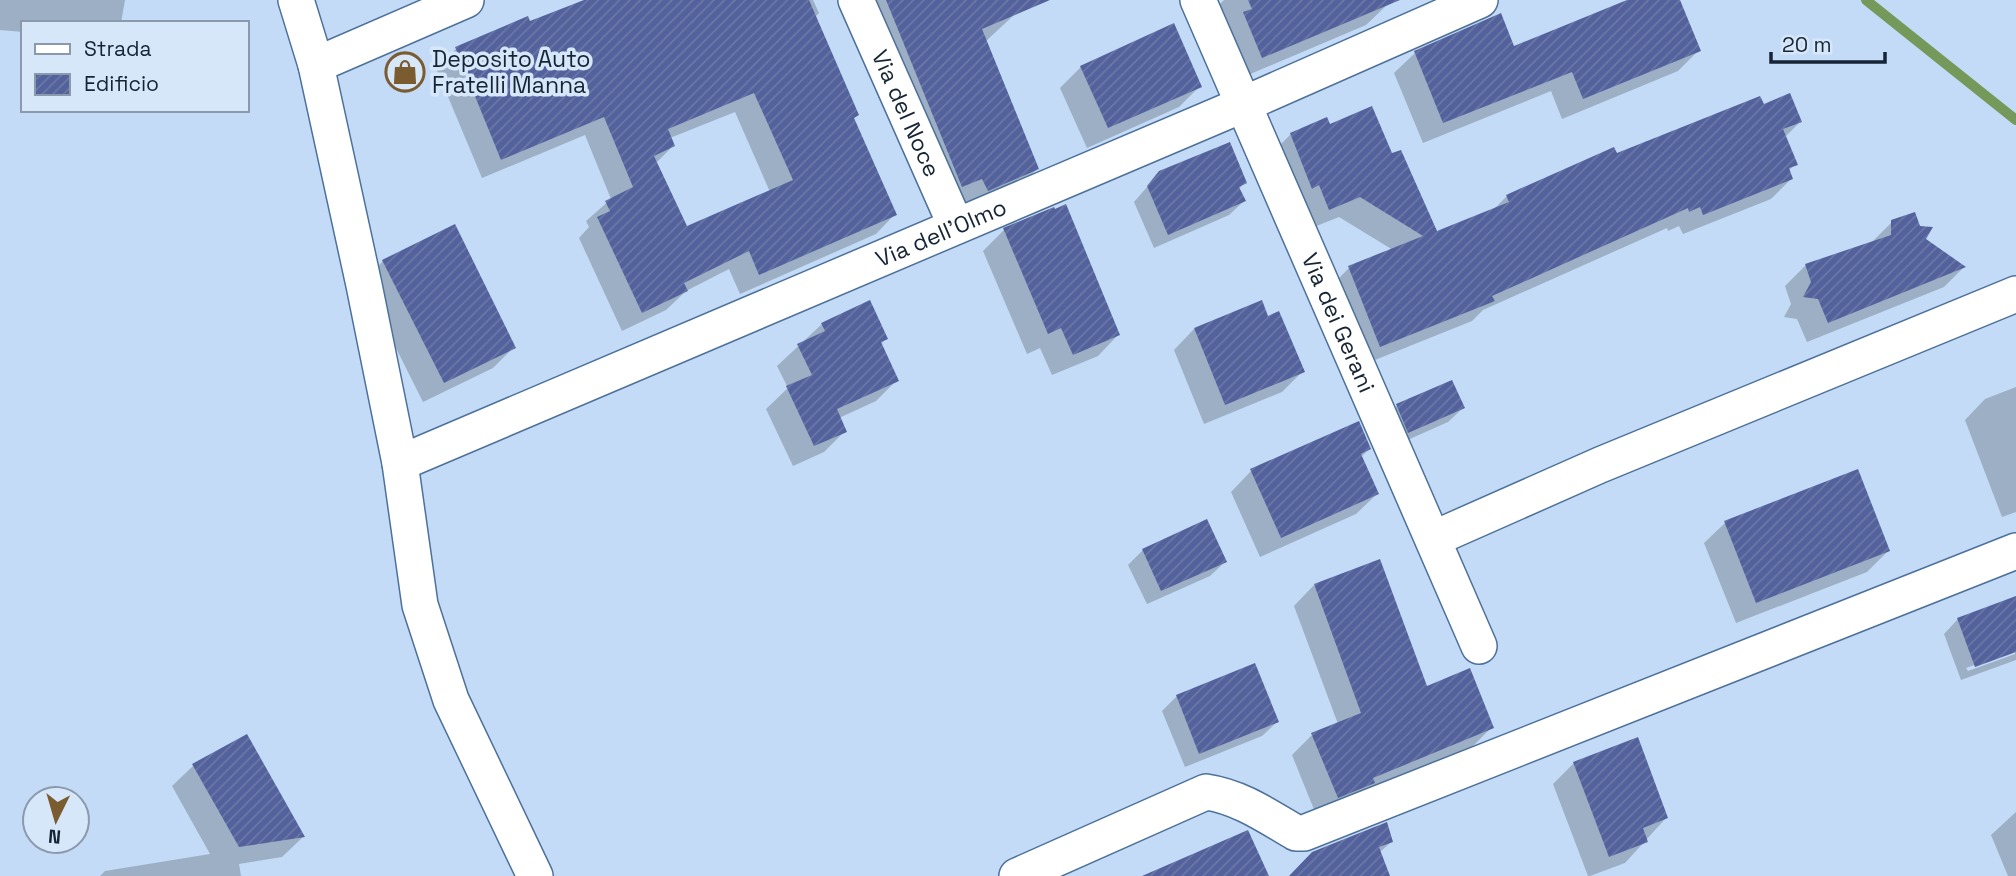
<svg xmlns="http://www.w3.org/2000/svg" width="2016" height="876" viewBox="0 0 2016 876" font-family="'Space Grotesk',sans-serif">
  <style>
    .shadow { fill: #0003; fill-rule: evenodd }
    .lines { fill: none; stroke-linecap: round; stroke-linejoin: round }
    .stream { stroke: #75995a; stroke-width: 10 }
    .building { fill: url(#building-hatch); fill-rule: evenodd }
    .minor-casing { stroke: #4d719a; stroke-width: 38 }
    .minor { stroke: #fff; stroke-width: 35 }
    .labels { text-anchor: middle; dominant-baseline: central; stroke-width: 7; stroke-linejoin: round; paint-order: stroke }
    .poi-label { font-size: 23px; fill: #162536; stroke: #d7e7fa; text-anchor: start }
    .street-label { font-size: 23px; fill: #162536; stroke: #d7e7fa }
  </style>
  <defs>
    <pattern id="building-hatch" width="6" height="6" patternUnits="userSpaceOnUse" patternTransform="scale(1.75)"><rect width="6" height="6" fill="#53619c"/><path d="M-1 1l2-2M0 6l6-6M5 7l2-2" fill="none" stroke="#6c78a6"/></pattern>
  </defs>
  <rect width="100%" height="100%" fill="#c3dbf7"/>
  <g class="shadow">
    <polygon points="0,0 125,0 121,23 23,23 23,32 0,30"/>
    <path d="M589,0H813L819,13L815,17L857,115L853,119L895,214L876,234L740,294L729,269L686,291L666,310L622,331L579,238L589,227L586,221L611,199L585,135L482,178L436,68L456,49ZM735,112L770,192L687,229L656,163L673,146L670,138Z"/>
    <polygon points="866,0 1008,0 1014,15 985,42 1037,169 1011,195 936,211"/>
    <polygon points="1224,0 1385,0 1387,5 1366,25 1241,78 1223,35 1230,28 1220,4"/>
    <polygon points="1632,0 1678,0 1698,51 1678,71 1562,119 1551,91 1423,143 1394,73 1415,53 1513,48"/>
    <polygon points="1081,67 1200,86 1179,107 1087,148 1060,88"/>
    <polygon points="1763,106 1800,122 1785,137 1796,164 1788,171 1791,179 1771,199 1683,234 1679,226 1668,231 1667,228 1483,310 1472,321 1360,366 1329,288 1349,268 1393,250 1339,217 1309,229 1270,155 1291,134 1329,126 1392,155 1436,233 1493,210 1507,196 1616,155"/>
    <polygon points="1160,172 1245,182 1239,189 1244,201 1229,215 1154,248 1134,202"/>
    <polygon points="1892,222 1964,267 1944,287 1807,342 1797,319 1784,317 1791,304 1785,286 1806,265 1871,243"/>
    <polygon points="1004,230 1118,335 1098,356 1052,375 1040,348 1027,354 983,251"/>
    <polygon points="383,261 514,347 493,368 423,402 363,282"/>
    <polygon points="1261,302 1267,318 1303,371 1282,392 1204,424 1174,350 1194,329"/>
    <polygon points="822,324 886,339 880,345 897,380 876,401 839,418 845,431 824,452 793,466 766,409 788,388 777,366"/>
    <polygon points="2016,387 2016,512 2002,517 1965,420 1985,399"/>
    <polygon points="1397,406 1463,408 1448,422 1394,446 1382,420"/>
    <polygon points="1369,449 1361,457 1377,494 1356,514 1260,557 1231,492 1251,471"/>
    <polygon points="1206,521 1225,562 1210,576 1147,604 1128,565 1143,550"/>
    <polygon points="1725,523 1888,551 1867,572 1736,623 1704,543"/>
    <polygon points="1314,585 1426,688 1492,727 1471,748 1317,817 1292,755 1312,735 1338,724 1294,606"/>
    <path d="M2016,607V660L1961,680L1944,634L1958,619ZM2015,650V654L1968,671L1966,668Z"/>
    <polygon points="1177,696 1277,722 1262,736 1185,767 1162,711"/>
    <polygon points="1574,763 1666,818 1625,863 1590,876 1588,876 1553,784"/>
    <polygon points="193,766 303,837 282,857 239,864 241,876 100,876 105,871 210,854 172,786"/>
    <polygon points="2016,812 2016,876 2008,876 1991,835"/>
    <polygon points="1391,842 1379,853 1388,876 1290,876"/>
  </g>
  <g class="lines">
    <polyline class="stream" points="1866,0 2016,120"/>
  </g>
  <g class="building">
    <path d="M584,0H809L859,115L854,118L897,215L759,275L749,251L684,283L688,291L642,313L597,217L610,211L605,201L633,187L604,117L501,160L455,47L528,16L530,21ZM754,93L793,180L687,226L654,156L675,146L668,129Z"/>
    <polygon points="886,0 1050,0 982,29 1039,169 988,191 982,179 962,187"/>
    <polygon points="1248,0 1400,0 1262,58 1243,12 1252,9"/>
    <polygon points="1627,0 1680,0 1701,51 1583,99 1572,72 1443,123 1414,51 1501,13 1514,46"/>
    <polygon points="1174,23 1202,87 1108,128 1080,66"/>
    <polygon points="1790,93 1802,122 1783,129 1798,165 1789,168 1793,179 1703,215 1700,207 1689,212 1688,208 1492,296 1495,301 1380,347 1348,266 1423,236 1360,197 1329,210 1319,185 1312,189 1290,133 1327,117 1330,124 1372,106 1392,153 1401,150 1437,231 1509,202 1506,195 1614,147 1617,153 1760,96 1764,104"/>
    <polygon points="1230,142 1247,183 1239,187 1246,201 1168,235 1147,186 1159,171"/>
    <polygon points="1066,204 1120,335 1073,355 1061,328 1048,334 1003,228 1054,207 1055,209"/>
    <polygon points="1915,212 1920,226 1933,227 1926,239 1966,267 1828,323 1818,299 1803,297 1811,282 1805,264 1891,235 1891,220"/>
    <polygon points="455,224 516,348 444,383 382,260"/>
    <polygon points="870,300 888,339 881,342 899,381 837,409 847,432 814,446 786,386 812,375 797,344 825,331 821,323"/>
    <polygon points="1262,300 1268,316 1279,311 1305,372 1225,405 1194,328"/>
    <polygon points="1452,380 1465,408 1408,433 1396,404"/>
    <polygon points="1359,421 1371,449 1361,454 1379,494 1281,538 1250,469"/>
    <polygon points="1858,469 1890,551 1756,603 1724,521"/>
    <polygon points="1207,519 1227,562 1161,591 1142,549"/>
    <polygon points="1380,559 1427,686 1470,668 1494,728 1373,778 1375,783 1338,798 1311,733 1361,713 1314,584"/>
    <polygon points="2016,596 2016,652 1975,667 1957,618"/>
    <polygon points="1255,663 1279,722 1199,754 1176,695"/>
    <polygon points="247,734 305,837 239,847 192,764"/>
    <polygon points="1638,737 1668,818 1643,828 1648,842 1609,857 1573,762"/>
    <polygon points="1387,822 1393,842 1379,847 1390,876 1289,876 1312,852"/>
    <polygon points="1248,830 1269,876 1142,876"/>
  </g>
  <g class="lines">
    <g class="minor-casing">
      <g id="minor">
        <polyline points="296,0 316,65 364,285 400,463 420,605 451,700 535,876"/>
        <path id="s1" d="M856,0L956,226"/>
        <path id="s2" d="M1198,0L1479,646"/>
        <polyline points="316,65 466,0"/>
        <path id="s3" d="M400,463L1242,105L1480,0"/>
        <polyline points="1433,539 1600,465 2016,294"/>
        <path d="M1017,876L1206,792C1240,797 1267,816 1296,833H1304L2016,551"/>
      </g>
    </g>
    <use href="#minor" class="minor"/>
  </g>
  <defs>
    <g id="shop-ring" transform="scale(2.0125)"><circle r="9.5" fill="#d7e7fa" stroke="#7b5b30" stroke-width="1.5"/><path d="M-5-2.5h2.3a2.7 3.5 0 0 1 5.4 0H5L5.5 6h-11ZM-1.5-2.5h3a1.5 2.3 0 0 0-3 0Z" fill="#7b5b30"/></g>
  </defs>
  <g fill-rule="evenodd">
    <use href="#shop-ring" x="405" y="72"/>
  </g>
  <g class="labels">
    <g class="poi-label">
      <text x="432" y="59">Deposito Auto<tspan x="432" dy="26">Fratelli Manna</tspan></text>
    </g>
    <g class="street-label">
      <text stroke="none"><textPath href="#s1" startOffset="124">Via del Noce</textPath></text>
      <text stroke="none"><textPath href="#s3" startOffset="588">Via dell'Olmo</textPath></text>
      <text stroke="none"><textPath href="#s2" startOffset="352">Via dei Gerani</textPath></text>
    </g>
  </g>
  <rect x="21" y="21" width="228" height="91" fill="#d7e7fa" stroke="#8a99ac" stroke-width="2"/>
  <rect x="35" y="44" width="35" height="10" fill="#ffffff" stroke="#8a99ac" stroke-width="2"/>
  <text x="84" y="56" font-size="21" fill="#162536">Strada</text>
  <rect x="35" y="74" width="35" height="21" fill="url(#building-hatch)" stroke="#8a99ac" stroke-width="2"/>
  <text x="84" y="91" font-size="21" fill="#162536">Edificio</text>
  <g transform="translate(56 820) rotate(185)"><circle r="33" fill="#d7e7fa" stroke="#8a99ac" stroke-width="2"/>
  <path d="M0-5L12 26L0 18L-12 26Z" fill="#7b5b30"/>
  <text y="-10" font-size="19" font-weight="bold" text-anchor="middle" fill="#162536">N</text>
  </g>
  <path d="M1771 52v10h114v-10" fill="none" stroke="#162536" stroke-width="3.5"/>
  <text x="1782" y="52" font-size="21" fill="#162536" stroke="#d7e7fa" stroke-width="5" paint-order="stroke">20 m</text>
</svg>
